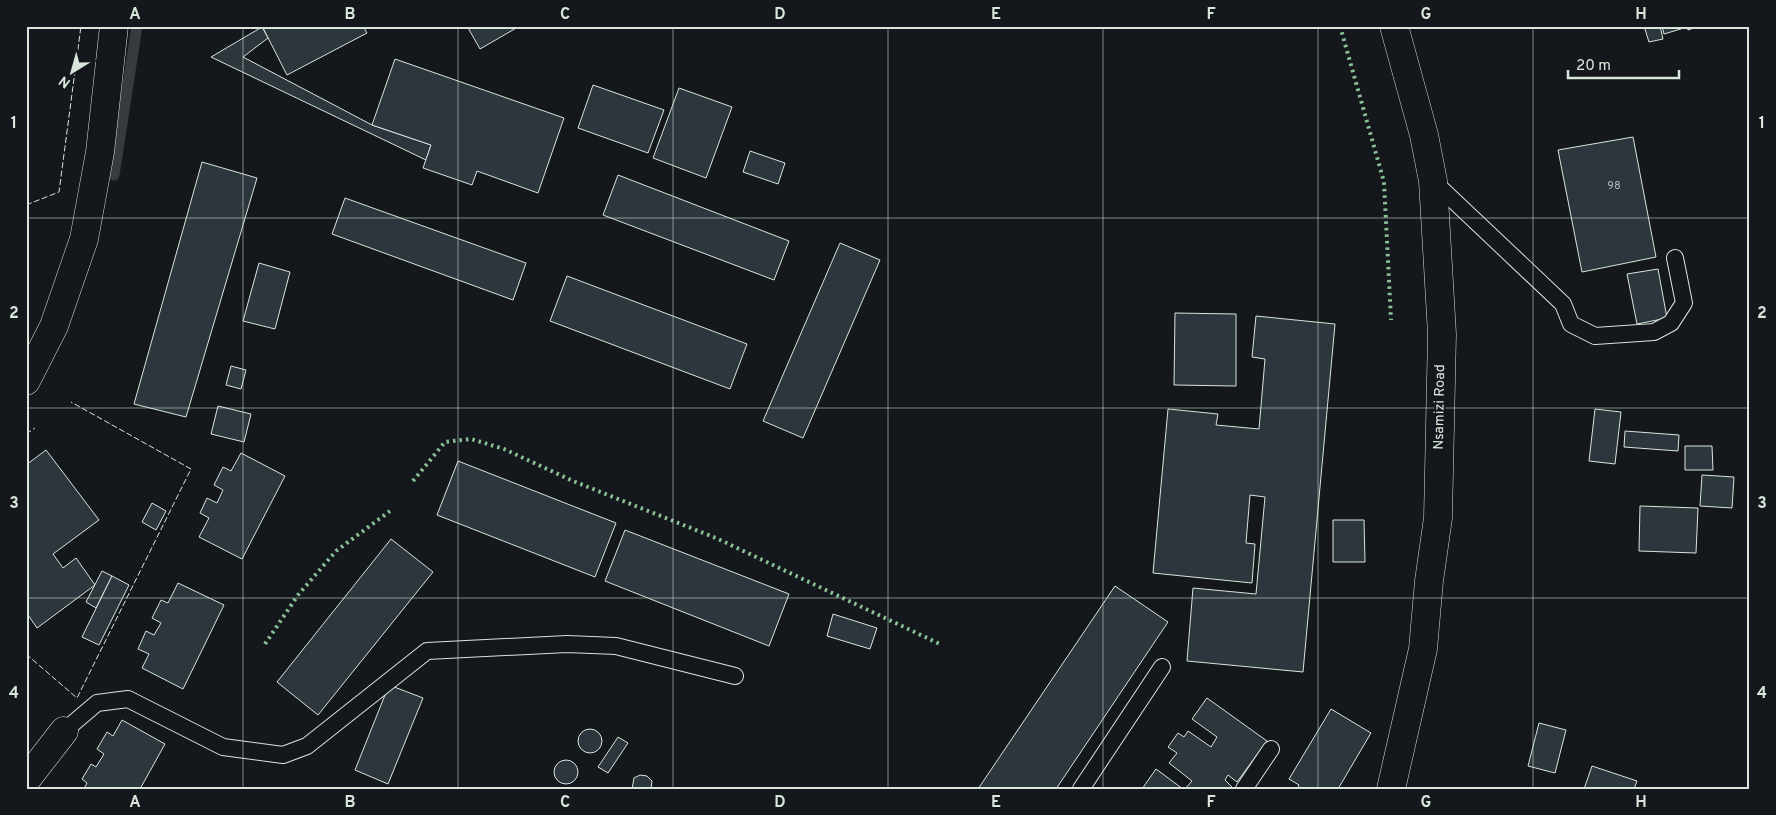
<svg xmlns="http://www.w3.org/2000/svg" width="1776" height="815" viewBox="0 0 1776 815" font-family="Overpass,sans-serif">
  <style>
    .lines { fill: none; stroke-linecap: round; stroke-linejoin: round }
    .stream { stroke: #363b3e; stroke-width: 11 }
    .building { fill: #2c363c; stroke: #d8e6dc }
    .service-casing { stroke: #d8e6dc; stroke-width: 18 }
    .minor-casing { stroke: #d8e6dc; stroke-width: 29 }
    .tertiary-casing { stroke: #d8e6dc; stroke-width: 29 }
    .service { stroke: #14181c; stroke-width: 16 }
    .minor { stroke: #14181c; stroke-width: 28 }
    .tertiary { stroke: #14181c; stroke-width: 28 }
    .hedge { stroke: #8ac095; stroke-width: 4; stroke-dasharray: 2.5 4; stroke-linecap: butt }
    .fence { stroke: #d8e6dc; stroke-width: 1; stroke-dasharray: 6 2.5; stroke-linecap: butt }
    .grid { fill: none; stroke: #d8e6dc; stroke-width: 1; stroke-opacity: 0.55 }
    .labels { text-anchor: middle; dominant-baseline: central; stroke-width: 4; stroke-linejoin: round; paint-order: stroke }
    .number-label { font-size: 11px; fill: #adbab4 }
    .street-label { font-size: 14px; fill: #d8e6dc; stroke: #14181c }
    .neatline { fill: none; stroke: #d8e6dc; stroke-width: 2 }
    .grid-label { font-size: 16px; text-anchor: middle; font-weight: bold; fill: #d8e6dc }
  </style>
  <rect width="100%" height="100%" fill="#14181c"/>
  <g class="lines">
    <polyline class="stream" points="114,175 137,26"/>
  </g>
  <g class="building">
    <polygon points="363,26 367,33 287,75 262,26"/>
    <polygon points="467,26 517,26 518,27 480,49"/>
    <polygon points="1644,26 1660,26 1663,39 1649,42"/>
    <polygon points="1662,26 1683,26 1684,28 1664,34"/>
    <polygon points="1687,26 1700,26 1688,30"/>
    <polygon points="262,27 268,38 243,57 372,125 431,145 426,160 211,57"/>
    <polygon points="395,59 564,118 538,193 477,171 472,185 423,168 431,145 372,125"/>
    <polygon points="593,85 664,110 648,153 578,128"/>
    <polygon points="679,88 732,107 706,178 653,158"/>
    <polygon points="1633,137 1656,257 1582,272 1558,150"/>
    <polygon points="750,151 785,163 778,184 743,172"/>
    <polygon points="202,162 257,178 186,417 134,404"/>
    <polygon points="618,175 789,241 774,280 603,215"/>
    <polygon points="345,198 526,263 513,300 332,234"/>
    <polygon points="840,243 880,260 803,438 763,421"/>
    <polygon points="259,263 290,272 275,329 243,321"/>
    <polygon points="1658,269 1667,318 1637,324 1627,274"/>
    <polygon points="567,276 747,344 730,389 550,321"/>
    <polygon points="1175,313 1236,314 1236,386 1174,385"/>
    <polygon points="1256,316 1335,324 1303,672 1187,661 1193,588 1256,594 1265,497 1250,495 1246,543 1255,544 1252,583 1153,573 1168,409 1218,414 1216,425 1259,429 1265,359 1252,357"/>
    <polygon points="231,366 246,370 241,389 226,385"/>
    <polygon points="218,406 251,414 244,442 211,434"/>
    <polygon points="1595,409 1621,412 1615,464 1589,461"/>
    <polygon points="1625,431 1679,435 1678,451 1624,447"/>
    <polygon points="1685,446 1712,446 1713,470 1685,470"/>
    <polygon points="46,450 99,520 53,554 63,568 76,558 95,585 37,628 26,612 26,465"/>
    <polygon points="241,453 285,476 242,559 199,537 209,518 200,513 207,498 217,503 223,490 214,485 223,467 231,471"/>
    <polygon points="458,461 616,523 595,577 437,515"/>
    <polygon points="1702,475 1734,477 1732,508 1700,506"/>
    <polygon points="152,503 166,511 156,530 142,522"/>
    <polygon points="1640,506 1698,508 1696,553 1639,551"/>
    <polygon points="1333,520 1364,520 1365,562 1333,562"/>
    <polygon points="625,530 789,594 769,646 605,581"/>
    <polygon points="391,539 433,572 318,715 277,682"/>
    <polygon points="102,571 112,576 96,608 86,602"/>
    <polygon points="112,576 129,585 99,645 82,637"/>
    <polygon points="178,583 224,605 183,689 142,668 149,654 138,649 146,631 154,635 161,623 152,618 161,600 168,603"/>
    <polygon points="1115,586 1168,622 1056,789 978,789"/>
    <polygon points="833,614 877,628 870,649 827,636"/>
    <polygon points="389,685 423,698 388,784 355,770"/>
    <polygon points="1207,698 1267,741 1237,782 1228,775 1225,780 1234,789 1185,789 1192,781 1169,763 1177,753 1168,747 1178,733 1184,737 1188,731 1211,747 1217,737 1192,719"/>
    <polygon points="1331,709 1371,733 1338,789 1297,789 1299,785 1289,779"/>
    <polygon points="122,720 165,744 140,789 84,789 87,783 82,779 91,764 96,767 104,754 97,749 107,732 113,736"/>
    <polygon points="1539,723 1566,730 1555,773 1528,766"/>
    <circle cx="590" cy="741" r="12"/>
    <polygon points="618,737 628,743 608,773 598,767"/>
    <circle cx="566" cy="772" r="12"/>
    <polygon points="1592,766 1637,781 1634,789 1584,789"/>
    <polygon points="1156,769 1183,789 1142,789"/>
    <polygon points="640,775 647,776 652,781 651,789 632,789 634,778"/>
  </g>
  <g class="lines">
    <g class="service-casing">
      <g id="service">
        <polyline points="1433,181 1563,304 1571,324 1595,336 1654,332 1671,323 1684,303 1675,258"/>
        <polyline points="64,731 97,703 128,699 223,747 283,755 307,746 427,651 567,644 616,646 735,676"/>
        <polyline points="1081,789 1162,667"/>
        <polyline points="1244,789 1271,749"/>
      </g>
    </g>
    <g class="minor-casing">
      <g id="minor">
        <polyline points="26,381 54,326 84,239 100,152 114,26"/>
        <polyline points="26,780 64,731"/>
      </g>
    </g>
    <g class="tertiary-casing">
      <polyline id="tertiary" points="1391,789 1423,649 1429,581 1438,518 1442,334 1433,181 1424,135 1394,26"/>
    </g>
    <use href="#service" class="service"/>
    <use href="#minor" class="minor"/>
    <use href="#tertiary" class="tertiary"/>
    <g class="hedge">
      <polyline points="1340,26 1384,182 1391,320"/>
      <polyline points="413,481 445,442 471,439 504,449 573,481 716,538 942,645"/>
      <polyline points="265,644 298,595 336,551 390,511"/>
    </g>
    <g class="fence">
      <polyline points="26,205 59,192 81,26"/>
      <polyline points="26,434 35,428"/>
      <polyline points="26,654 77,698 191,469 71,402"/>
    </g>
  </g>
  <path class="grid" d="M243,26V789M458,26V789M673,26V789M888,26V789M1103,26V789M1318,26V789M1533,26V789M26,218H1750M26,408H1750M26,598H1750"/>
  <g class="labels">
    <g class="number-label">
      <text x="1614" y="186">98</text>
    </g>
    <g class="street-label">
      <text transform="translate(1440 407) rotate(-89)">Nsamizi Road</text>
    </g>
  </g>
  <rect width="1776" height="815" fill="none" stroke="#14181c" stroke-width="55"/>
  <g transform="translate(72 72) rotate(217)" stroke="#14181c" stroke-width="4" paint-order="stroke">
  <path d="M0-4L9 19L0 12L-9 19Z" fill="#d8e6dc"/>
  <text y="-8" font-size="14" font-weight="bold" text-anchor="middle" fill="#d8e6dc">N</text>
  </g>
  <path d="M1568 70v8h111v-8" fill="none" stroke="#d8e6dc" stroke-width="2.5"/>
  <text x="1576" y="70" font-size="15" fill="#d8e6dc" stroke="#14181c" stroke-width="4" paint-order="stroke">20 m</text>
  <rect x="28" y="28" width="1720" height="760" class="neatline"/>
  <g class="grid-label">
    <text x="135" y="19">A</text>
    <text x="350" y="19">B</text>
    <text x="565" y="19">C</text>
    <text x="780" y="19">D</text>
    <text x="996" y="19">E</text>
    <text x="1211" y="19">F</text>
    <text x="1426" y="19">G</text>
    <text x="1641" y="19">H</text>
    <text x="14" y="128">1</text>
    <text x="1762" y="128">1</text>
    <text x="14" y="318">2</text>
    <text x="1762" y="318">2</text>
    <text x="14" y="508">3</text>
    <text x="1762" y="508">3</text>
    <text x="14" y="698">4</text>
    <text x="1762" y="698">4</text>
    <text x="135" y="807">A</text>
    <text x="350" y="807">B</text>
    <text x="565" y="807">C</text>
    <text x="780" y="807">D</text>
    <text x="996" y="807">E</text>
    <text x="1211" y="807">F</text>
    <text x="1426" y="807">G</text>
    <text x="1641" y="807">H</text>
  </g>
</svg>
